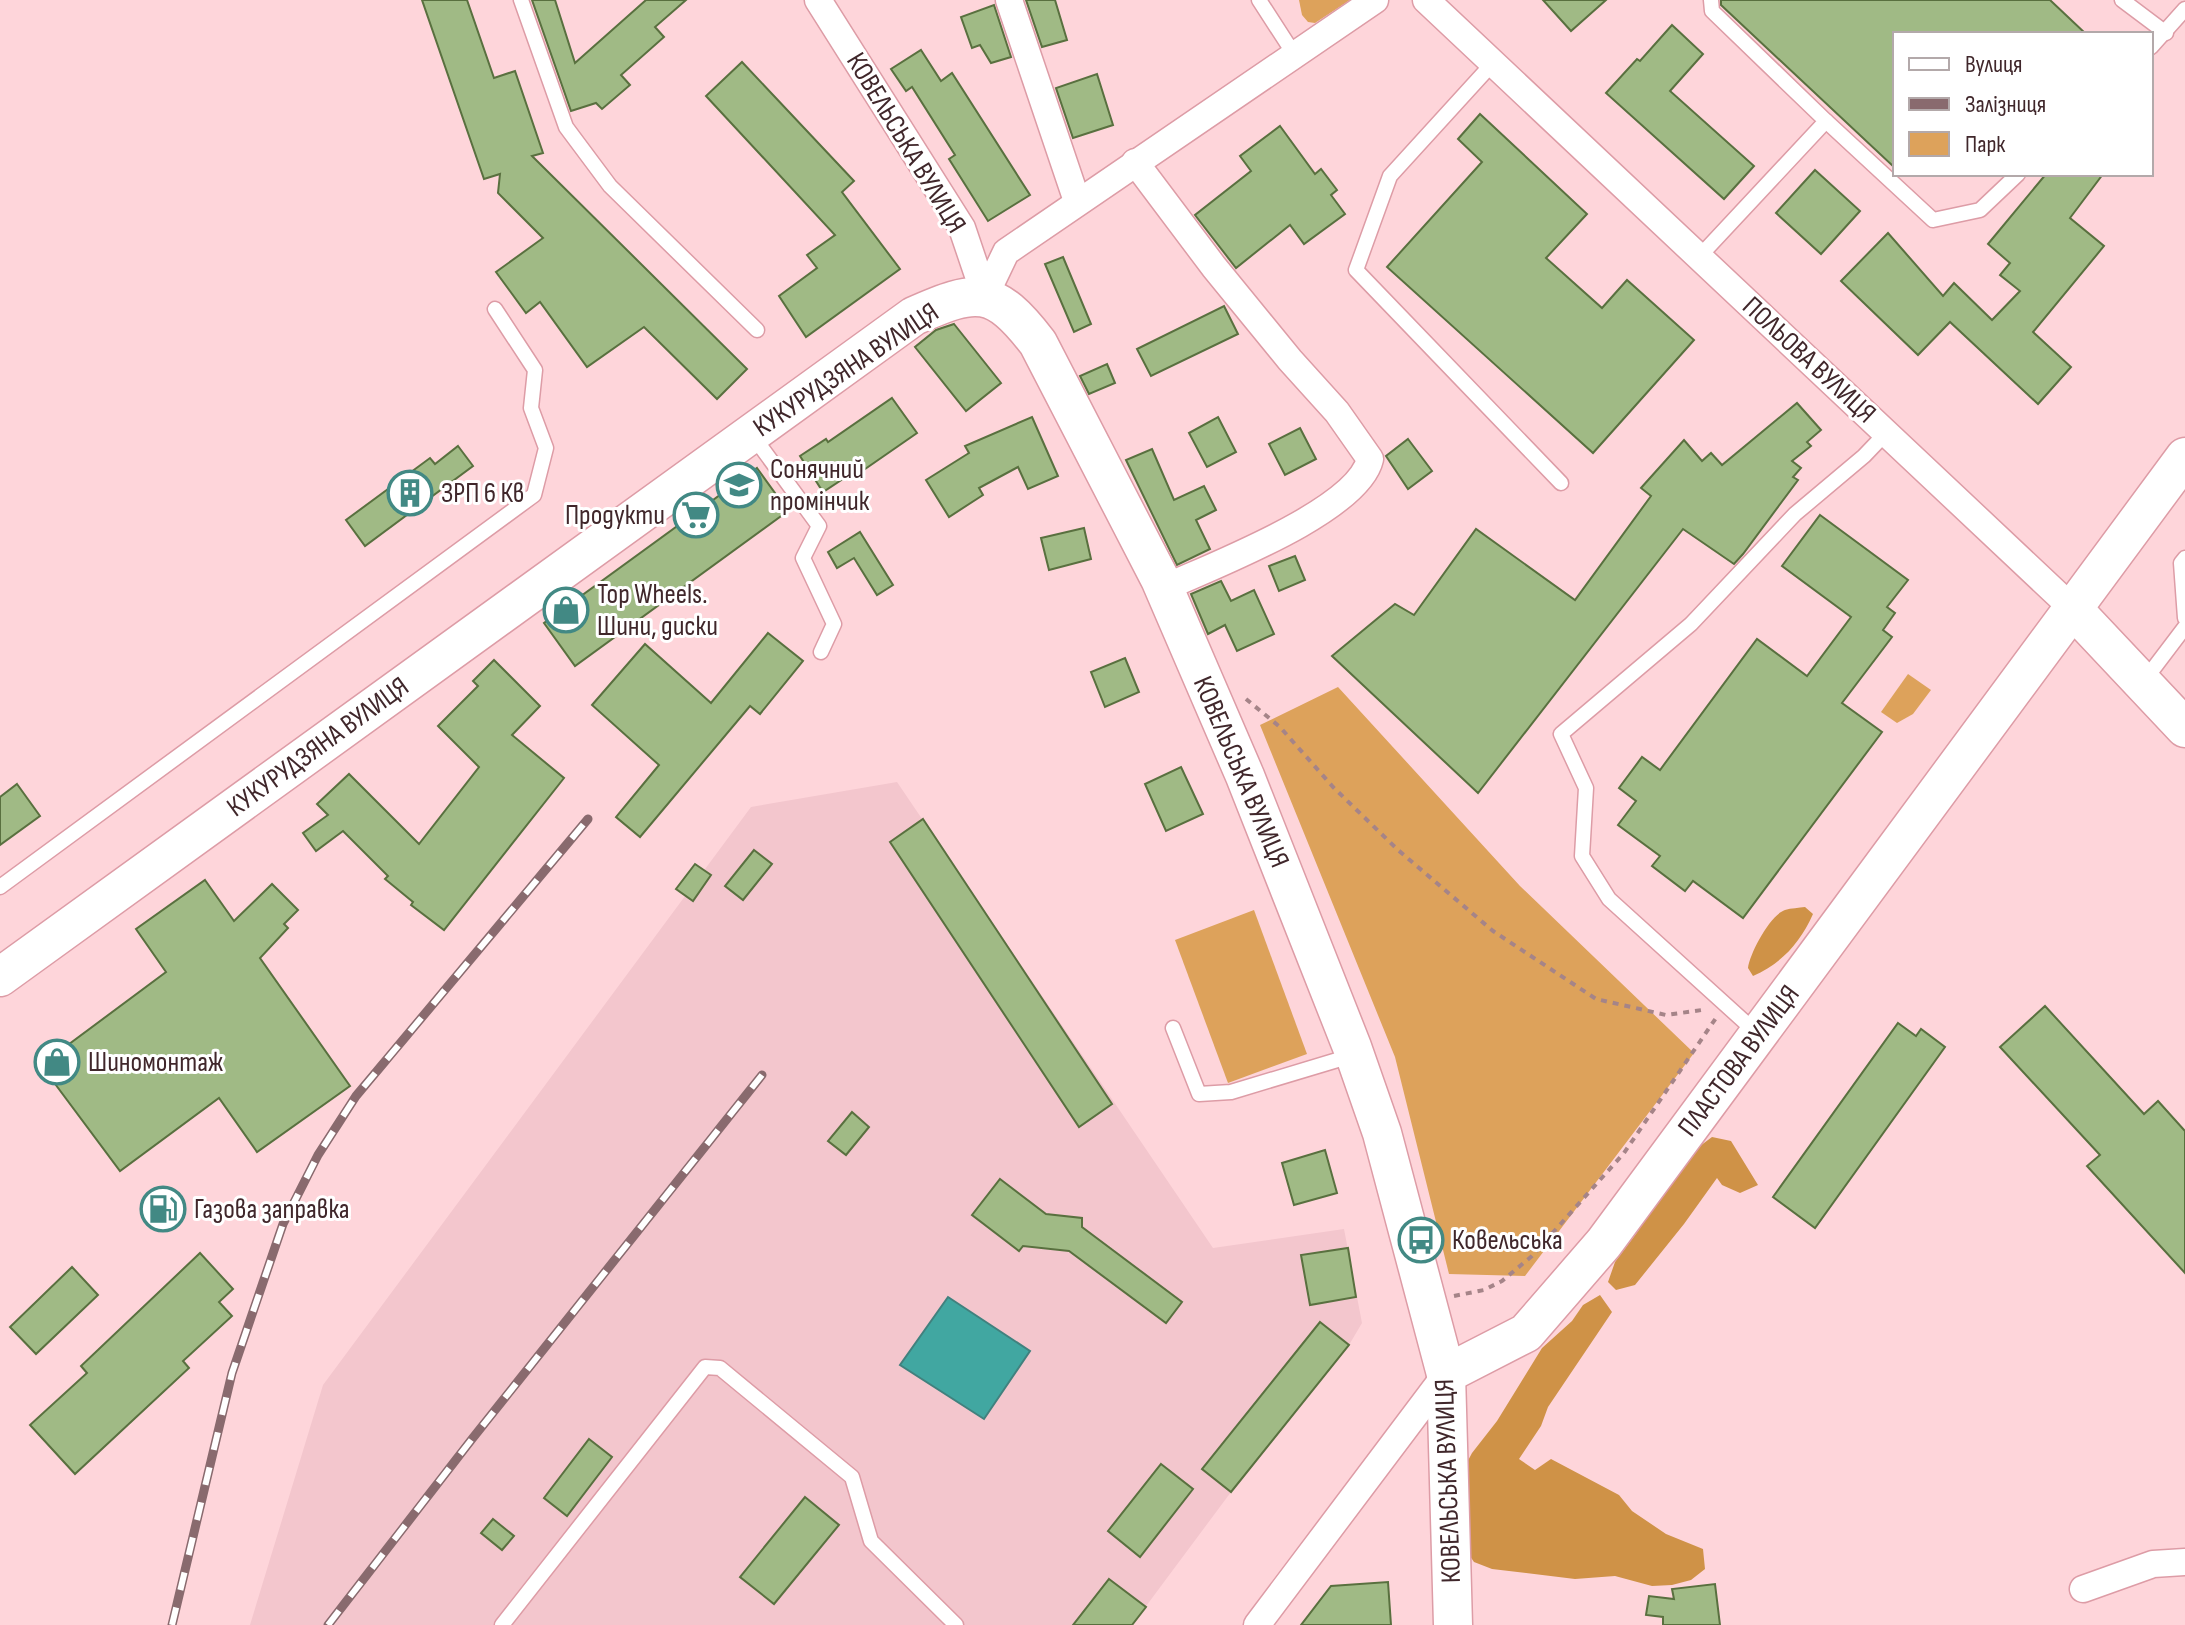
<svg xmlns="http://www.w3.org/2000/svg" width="2185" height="1625" viewBox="0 0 2185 1625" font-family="'Sofia Sans Condensed',sans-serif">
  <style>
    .built { fill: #f3c6cd }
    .green { fill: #dda25b }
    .forest { fill: #cf9247 }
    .water { fill: #41a7a1; stroke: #41817e; stroke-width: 2 }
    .building { fill: #a0ba85; stroke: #59703f; stroke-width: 2 }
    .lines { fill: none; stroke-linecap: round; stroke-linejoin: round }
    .lane-casing { stroke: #dd9ca6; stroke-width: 17 }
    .street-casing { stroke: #dd9ca6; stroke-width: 29 }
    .secondary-casing { stroke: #dd9ca6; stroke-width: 41 }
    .path { stroke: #a58488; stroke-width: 4; stroke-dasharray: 6 6; stroke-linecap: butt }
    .lane { stroke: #fff; stroke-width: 14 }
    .street { stroke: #fff; stroke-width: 26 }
    .secondary { stroke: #fff; stroke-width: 38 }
    .rail-casing { stroke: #896a6e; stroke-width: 9 }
    .rail { stroke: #fff; stroke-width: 6; stroke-dasharray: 18; stroke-linecap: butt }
    .labels { text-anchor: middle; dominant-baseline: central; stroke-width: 6; stroke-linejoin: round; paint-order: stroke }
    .street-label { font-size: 28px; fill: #40272b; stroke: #fff }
    .poi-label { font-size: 28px; fill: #40272b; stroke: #fff; text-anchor: start }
  </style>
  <rect width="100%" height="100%" fill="#fed5da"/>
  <polygon class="built" points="897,782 1213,1248 1344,1229 1362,1323 1349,1345 1231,1492 1132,1625 250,1625 323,1385 751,807"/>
  <g class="green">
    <polygon points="1299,0 1350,0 1315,23 1308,22 1302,15"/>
    <polygon points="1908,674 1931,690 1913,714 1897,723 1881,712"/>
    <polygon points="1338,687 1520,886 1694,1053 1525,1276 1449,1274 1395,1057 1260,725"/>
    <polygon points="1254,910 1307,1054 1228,1083 1175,940"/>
  </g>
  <g class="forest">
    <path d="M1805,907L1813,914C1800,943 1782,963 1753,976L1748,968C1750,953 1770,915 1785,910C1791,908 1799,908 1805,907Z"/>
    <polygon points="1712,1137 1731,1141 1758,1185 1740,1193 1722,1185 1717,1178 1684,1224 1635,1285 1616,1290 1608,1282 1615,1262 1638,1231 1647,1213 1696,1149"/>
    <polygon points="1600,1295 1612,1312 1548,1407 1541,1426 1519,1459 1535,1470 1551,1459 1619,1495 1632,1511 1666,1534 1703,1549 1705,1569 1691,1580 1672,1585 1652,1586 1615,1576 1575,1579 1492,1569 1474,1562 1463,1546 1463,1470 1472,1453 1497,1421 1542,1348 1572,1321 1583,1305"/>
  </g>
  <polygon class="water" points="948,1297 1030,1351 984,1419 900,1365"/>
  <g class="building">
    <polygon points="422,0 467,0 494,78 515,71 543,153 532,156 747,369 717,399 644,327 587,367 540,302 526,313 496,272 543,238 498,193 500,174 484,179"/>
    <polygon points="532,0 555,0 575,63 646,0 686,0 655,27 664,37 621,75 630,85 602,109 596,103 571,111"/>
    <polygon points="1026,0 1055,0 1067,40 1042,47"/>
    <polygon points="1543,0 1606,0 1571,31"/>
    <polygon points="1721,0 2050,0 2086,34 1895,34 1895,168 1721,5"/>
    <polygon points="994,5 1011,57 991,63 980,45 972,48 961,17"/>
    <polygon points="1672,25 1703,54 1670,91 1754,166 1724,199 1606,93 1637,59 1640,61"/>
    <polygon points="921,50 941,81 952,73 1030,195 988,221 949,159 955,155 912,87 906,91 891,69"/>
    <polygon points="742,62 854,181 842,192 900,269 806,337 779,296 817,268 807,255 835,235 706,96"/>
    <polygon points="1097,74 1113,125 1073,138 1056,88"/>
    <polygon points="1480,114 1587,214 1546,258 1602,308 1627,280 1694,340 1593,453 1387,267 1482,162 1458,139"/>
    <polygon points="1280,126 1315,174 1321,169 1337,190 1331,195 1345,214 1304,244 1290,225 1236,268 1195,215 1251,171 1240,156"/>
    <polygon points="1815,170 1860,211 1821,254 1776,213"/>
    <polygon points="2046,174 2103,174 2070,218 2104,246 2033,332 2071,367 2038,404 1950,322 1918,355 1841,281 1888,233 1943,296 1954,283 1992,320 2020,291 2000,275 2010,263 1988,244"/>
    <polygon points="1063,257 1091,324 1074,332 1045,264"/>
    <polygon points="1224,306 1238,334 1151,376 1137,349"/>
    <polygon points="954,324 1001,383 966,411 915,347 936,330"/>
    <polygon points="1107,364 1115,383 1089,394 1080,376"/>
    <polygon points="892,398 917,433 855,476 852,473 823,492 800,456 826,439 828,442"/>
    <polygon points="1797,403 1821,430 1807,442 1811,446 1792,461 1801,468 1793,477 1798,480 1743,554 1734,564 1683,529 1478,793 1332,656 1395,604 1414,615 1476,529 1575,600 1651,496 1641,488 1684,440 1702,461 1711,453 1722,465"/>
    <polygon points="1032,417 1058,476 1028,489 1018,467 979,488 983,495 949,517 926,480 969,453 965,446"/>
    <polygon points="1218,417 1236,452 1207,467 1189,433"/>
    <polygon points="1300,428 1316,459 1285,475 1269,444"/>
    <polygon points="1408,439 1432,471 1408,489 1386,456"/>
    <polygon points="458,446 473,466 365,546 346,520 430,458 435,464"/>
    <polygon points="1152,449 1174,500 1204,486 1216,510 1196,520 1210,549 1177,565 1126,460"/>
    <polygon points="757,468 788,511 575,666 544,623"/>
    <polygon points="1820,515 1908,580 1887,607 1895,613 1883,630 1892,637 1842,703 1882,732 1743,918 1693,881 1685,891 1652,866 1660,856 1618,825 1636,801 1619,788 1642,757 1660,770 1757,639 1807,676 1851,617 1782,566"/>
    <polygon points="1084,528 1091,559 1049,570 1041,538"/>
    <polygon points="860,532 893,585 877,595 854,558 837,568 828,552"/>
    <polygon points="1295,556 1305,580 1279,591 1269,566"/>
    <polygon points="1221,581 1231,601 1254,590 1274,634 1237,651 1225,625 1208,634 1191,594"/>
    <polygon points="768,633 803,661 760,714 750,706 640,837 616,817 659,765 592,705 645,644 711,703"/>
    <polygon points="1125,658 1139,692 1105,707 1091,672"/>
    <polygon points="494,660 540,706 512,735 564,778 444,930 411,905 413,902 385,879 388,876 343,831 316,851 303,833 328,815 317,804 349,774 419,844 479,767 438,726 478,686 473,681"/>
    <polygon points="1181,767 1203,814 1166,831 1145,784"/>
    <polygon points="17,784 40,816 0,845 0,797"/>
    <polygon points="923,819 1112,1104 1079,1127 890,842"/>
    <polygon points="754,850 772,864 743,900 725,886"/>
    <polygon points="695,864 711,875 693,901 676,889"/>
    <polygon points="205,880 234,921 272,884 298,910 284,924 288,928 260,958 350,1086 257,1152 219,1098 120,1171 41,1065 166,972 136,929"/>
    <polygon points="2045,1006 2144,1114 2158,1101 2185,1131 2185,1273 2087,1166 2100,1155 2000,1047"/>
    <polygon points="1898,1023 1916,1036 1921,1029 1945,1047 1815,1228 1773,1197"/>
    <polygon points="852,1112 869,1127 846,1155 828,1141"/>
    <polygon points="1325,1150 1337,1193 1294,1205 1282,1163"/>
    <polygon points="1000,1179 1046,1214 1082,1218 1082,1227 1182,1302 1166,1323 1069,1251 1023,1246 1019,1251 972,1215"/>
    <polygon points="1348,1248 1356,1297 1310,1305 1301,1255"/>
    <polygon points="200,1253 233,1289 219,1302 232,1316 183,1361 189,1368 75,1474 30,1425 87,1373 81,1366"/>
    <polygon points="72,1267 98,1295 36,1354 10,1327"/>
    <polygon points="1320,1322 1349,1345 1231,1492 1202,1469"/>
    <polygon points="589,1439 612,1457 567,1516 544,1498"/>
    <polygon points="1161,1464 1193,1489 1140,1557 1108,1531"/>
    <polygon points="805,1497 839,1525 774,1604 740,1577"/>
    <polygon points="493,1519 514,1536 502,1550 481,1533"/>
    <polygon points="1109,1579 1146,1607 1132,1625 1073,1625"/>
    <polygon points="1388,1582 1391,1625 1301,1625 1331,1586"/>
    <polygon points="1715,1584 1720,1625 1663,1625 1663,1617 1646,1615 1649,1596 1674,1599 1672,1589"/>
  </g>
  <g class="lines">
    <g class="lane-casing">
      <g id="lane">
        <polyline points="521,0 566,127 610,186 757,330"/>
        <polyline points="1259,0 1294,54"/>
        <polyline points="2122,0 2166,33"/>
        <polyline points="2151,47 2185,9"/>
        <polyline points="1493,63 1390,176 1356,270 1561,483"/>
        <polyline points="1826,121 1933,220 1980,210 2018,174"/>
        <polyline points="1699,257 1826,121 1712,11 1711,0"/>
        <polyline points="753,436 819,526 803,558 834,624 821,652"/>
        <polyline points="2185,558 2181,563 2185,618"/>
        <polyline points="2144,681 2185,627"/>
        <polyline points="0,887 534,495 546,448 531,408 535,370 495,309"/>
        <polyline points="1173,1028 1199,1094 1231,1092 1354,1055"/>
        <polyline points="1758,1034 1609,899 1582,856 1586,788 1561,734 1691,624 1795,514 1864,456 1886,433"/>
        <polyline points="502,1625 705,1367 720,1368 852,1477 871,1541 956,1625"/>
      </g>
    </g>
    <g class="street-casing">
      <g id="street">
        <polyline points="818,0 962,228 985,296"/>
        <polyline points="1009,0 1077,201"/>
        <polyline points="1426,0 2072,608"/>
        <path d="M1135,162L1214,267L1290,360L1337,412L1370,459C1358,511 1212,566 1164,588"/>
        <polyline points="985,296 1006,252 1375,0"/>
        <polyline points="2083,1589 2153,1564 2185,1562"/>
        <polyline points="1257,1625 1446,1374"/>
      </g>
    </g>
    <g class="secondary-casing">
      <g id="secondary">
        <polyline points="2072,608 2185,728"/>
        <path d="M0,977L914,316C977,288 994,286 1038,343L1160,579L1245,776L1352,1047L1382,1133L1446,1374L1453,1625"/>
        <polyline points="1446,1374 1526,1333 1604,1243 2185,457"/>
      </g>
    </g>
    <g class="path">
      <polyline points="1246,699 1280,727 1333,787 1398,850 1493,931 1596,999 1666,1015 1702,1010"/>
      <polyline points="1454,1296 1484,1290 1502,1281 1532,1256 1624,1153 1716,1018"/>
    </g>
    <use href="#lane" class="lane"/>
    <use href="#street" class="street"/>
    <use href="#secondary" class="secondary"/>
    <g class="rail-casing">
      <g id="rail">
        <polyline points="172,1625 232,1373 283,1224 318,1155 356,1096 588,819"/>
        <polyline points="328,1625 472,1439 762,1075"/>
      </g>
    </g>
    <use href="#rail" class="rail"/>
  </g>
  <defs>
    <g id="school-ring" transform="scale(2.3)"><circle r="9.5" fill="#fff" stroke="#428984" stroke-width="1.5"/><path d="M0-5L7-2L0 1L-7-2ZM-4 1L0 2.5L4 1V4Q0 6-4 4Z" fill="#428984"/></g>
    <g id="building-ring" transform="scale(2.3)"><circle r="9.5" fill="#fff" stroke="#428984" stroke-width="1.5"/><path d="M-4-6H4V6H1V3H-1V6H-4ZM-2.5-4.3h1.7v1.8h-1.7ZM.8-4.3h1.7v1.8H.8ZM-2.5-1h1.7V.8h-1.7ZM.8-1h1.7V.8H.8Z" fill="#428984"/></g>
    <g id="supermarket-ring" transform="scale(2.3)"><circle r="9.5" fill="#fff" stroke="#428984" stroke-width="1.5"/><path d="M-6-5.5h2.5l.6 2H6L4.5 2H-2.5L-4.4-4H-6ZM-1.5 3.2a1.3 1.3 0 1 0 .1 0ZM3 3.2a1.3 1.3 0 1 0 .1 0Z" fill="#428984"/></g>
    <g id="shop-ring" transform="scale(2.3)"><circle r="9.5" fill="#fff" stroke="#428984" stroke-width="1.5"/><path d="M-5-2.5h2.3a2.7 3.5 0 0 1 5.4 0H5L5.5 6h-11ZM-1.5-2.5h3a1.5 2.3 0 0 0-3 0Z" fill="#428984"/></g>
    <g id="fuel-ring" transform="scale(2.3)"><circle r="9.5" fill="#fff" stroke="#428984" stroke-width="1.5"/><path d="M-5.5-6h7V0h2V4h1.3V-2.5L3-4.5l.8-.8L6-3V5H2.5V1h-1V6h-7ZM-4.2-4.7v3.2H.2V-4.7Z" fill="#428984"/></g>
    <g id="bus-ring" transform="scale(2.3)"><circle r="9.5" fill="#fff" stroke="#428984" stroke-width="1.5"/><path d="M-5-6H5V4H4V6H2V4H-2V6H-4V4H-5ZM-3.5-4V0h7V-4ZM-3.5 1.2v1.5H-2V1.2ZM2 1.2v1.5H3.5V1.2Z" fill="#428984"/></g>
  </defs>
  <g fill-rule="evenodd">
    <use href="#school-ring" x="739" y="485"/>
    <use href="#building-ring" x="410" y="493"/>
    <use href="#supermarket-ring" x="696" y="515"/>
    <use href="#shop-ring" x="566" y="610"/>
    <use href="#shop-ring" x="57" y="1062"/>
    <use href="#fuel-ring" x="163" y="1209"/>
    <use href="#bus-ring" x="1421" y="1240"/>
  </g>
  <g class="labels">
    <g class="street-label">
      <text transform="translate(906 143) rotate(59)">КОВЕЛЬСЬКА ВУЛИЦЯ</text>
      <text transform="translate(1809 360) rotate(43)">ПОЛЬОВА ВУЛИЦЯ</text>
      <text transform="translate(846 370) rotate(-34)">КУКУРУДЗЯНА ВУЛИЦЯ</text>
      <text transform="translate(318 747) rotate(-36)">КУКУРУДЗЯНА ВУЛИЦЯ</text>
      <text transform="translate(1241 772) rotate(67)">КОВЕЛЬСЬКА ВУЛИЦЯ</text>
      <text transform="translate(1739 1061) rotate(-53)">ПЛАСТОВА ВУЛИЦЯ</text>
      <text transform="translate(1448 1481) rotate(-92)">КОВЕЛЬСЬКА ВУЛИЦЯ</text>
    </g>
    <g class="poi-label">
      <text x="770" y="469">Сонячний<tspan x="770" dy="32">промінчик</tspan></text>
      <text x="441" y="493">ЗРП 6 Кв</text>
      <text x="665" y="515" text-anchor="end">Продукти</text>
      <text x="597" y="594">Top Wheels.<tspan x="597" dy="32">Шини, диски</tspan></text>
      <text x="88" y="1062">Шиномонтаж</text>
      <text x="194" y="1209">Газова заправка</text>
      <text x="1452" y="1240">Ковельська</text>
    </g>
  </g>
  <rect x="1893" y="32" width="260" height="144" fill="#ffffff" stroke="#b3a9aa" stroke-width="2"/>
  <rect x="1909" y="58" width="40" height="12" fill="#ffffff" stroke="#b3a9aa" stroke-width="2"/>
  <text x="1965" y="72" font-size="24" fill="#40272b">Вулиця</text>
  <rect x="1909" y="98" width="40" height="12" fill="#896a6e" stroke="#b3a9aa" stroke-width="2"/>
  <text x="1965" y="112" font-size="24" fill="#40272b">Залізниця</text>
  <rect x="1909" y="132" width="40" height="24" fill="#dda25b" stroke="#b3a9aa" stroke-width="2"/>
  <text x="1965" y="152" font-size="24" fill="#40272b">Парк</text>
</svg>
